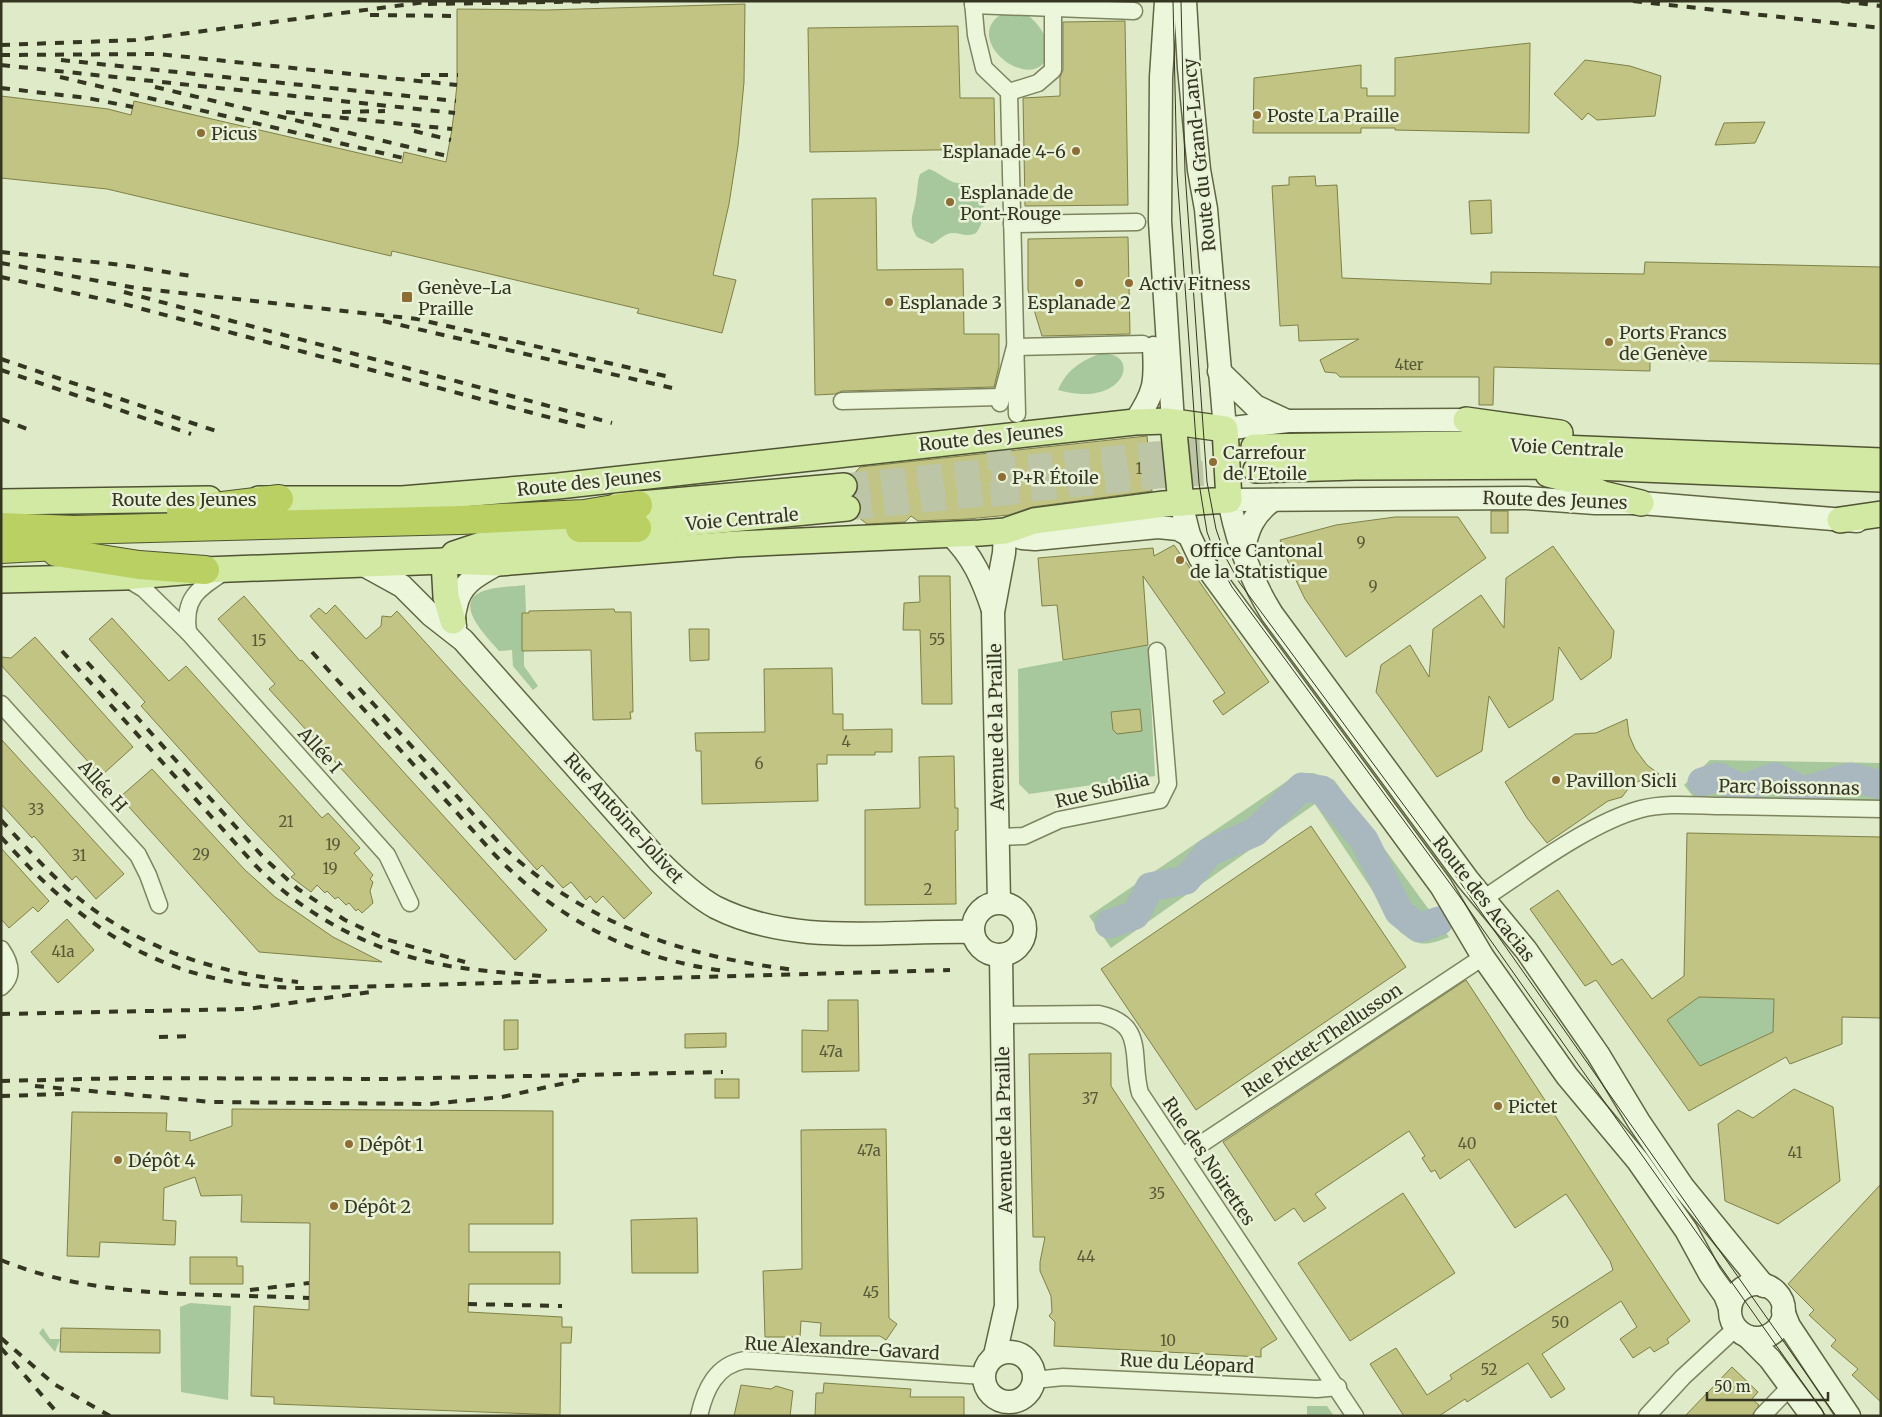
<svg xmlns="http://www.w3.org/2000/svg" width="1882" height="1417" viewBox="0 0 1882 1417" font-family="Merriweather,serif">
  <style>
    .green { fill: #a7c79d }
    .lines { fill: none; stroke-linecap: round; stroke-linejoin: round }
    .river { stroke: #a9b7bf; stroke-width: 29 }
    .building { fill: #c1c482; stroke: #7f8147; fill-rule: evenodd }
    .primary-tunnel { stroke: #bcc6a7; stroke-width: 25; stroke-dasharray: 25 12; stroke-linecap: butt }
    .street-casing { stroke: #7e845f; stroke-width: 19 }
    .secondary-casing { stroke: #616642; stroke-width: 25 }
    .primary-casing { stroke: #4f5332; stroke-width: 28 }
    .highway-casing { stroke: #4f5332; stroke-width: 30 }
    .street { stroke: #ecf6db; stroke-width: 16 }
    .secondary { stroke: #ecf6db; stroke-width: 22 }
    .primary { stroke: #d2e9a4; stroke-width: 25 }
    .highway { stroke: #bad062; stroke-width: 28 }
    .tram { stroke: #343621; stroke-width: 1 }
    .rail { stroke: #343621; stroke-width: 4; stroke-dasharray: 9 9; stroke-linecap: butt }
    .poi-dot { fill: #8e6d35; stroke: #e9f2d7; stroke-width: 2 }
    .labels { text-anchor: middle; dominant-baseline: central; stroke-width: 5; stroke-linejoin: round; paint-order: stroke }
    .number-label { font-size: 15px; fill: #575a39 }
    .poi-label { font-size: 18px; fill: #343621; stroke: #e9f2d7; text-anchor: start }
    .street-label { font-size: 18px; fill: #343621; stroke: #e9f2d7 }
  </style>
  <rect width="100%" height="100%" fill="#deeac8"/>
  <g class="green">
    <path d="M1008,11C1014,12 1022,12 1027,15C1041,24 1058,51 1042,65C1017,86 959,31 1008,11Z"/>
    <path d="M929,169C938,172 944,178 953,182C958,184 964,183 969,185C988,194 987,219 976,233C966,238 960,232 951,233C944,234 938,241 932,244L917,237C907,221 914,214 916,198C918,189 917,182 920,174Z"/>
    <path d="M1099,354C1143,349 1127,410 1058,390C1066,371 1079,362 1099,354Z"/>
    <path d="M525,585L526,613L522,614V651H524V666L538,686L533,690L513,666L512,650L499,651C489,639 454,606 479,593C491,586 512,587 525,585Z"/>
    <polygon points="1148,645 1155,776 1029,794 1019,784 1018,669"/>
    <polygon points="1710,760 1881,763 1881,802 1695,799 1684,785"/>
    <path d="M1299,773H1313L1334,780L1449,937C1426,946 1420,947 1400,932L1315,804L1111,948L1089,916Z"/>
    <polygon points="1699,997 1774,999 1773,1032 1708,1062 1706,1074 1667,1020"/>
    <polygon points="190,1303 231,1306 228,1400 181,1392 180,1307"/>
    <polygon points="43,1328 50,1339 60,1339 55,1352 39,1333"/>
    <polygon points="1307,1406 1327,1406 1334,1416 1307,1416"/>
  </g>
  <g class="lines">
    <g class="river">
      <polyline points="1702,782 1718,777 1742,789 1775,777 1804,791 1851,777 1881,785"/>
      <polyline points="1109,924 1135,915 1150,887 1186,880 1209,852 1255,832 1302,787 1322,790 1364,840 1399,912 1419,928 1439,921"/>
    </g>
  </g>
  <g class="building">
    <polygon points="745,4 744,82 738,146 729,204 713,275 736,280 722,333 637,313 639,309 392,251 391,256 107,189 1,178 1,96 108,109 131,115 134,101 402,163 404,152 446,162 452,129 457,85 457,9 546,10"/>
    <polygon points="1125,21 1128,205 1025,206 1023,98 1060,96 1060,77 1063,70 1063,22"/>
    <polygon points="958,26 960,98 994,98 995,149 810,152 808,28"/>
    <polygon points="1530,43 1529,133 1395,130 1395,128 1361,128 1361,133 1253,133 1254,78 1361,65 1361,88 1367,88 1367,96 1395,96 1395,58"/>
    <polygon points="1585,60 1630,66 1661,76 1655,116 1597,120 1588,113 1582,120 1554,94"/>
    <polygon points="1765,122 1755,143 1715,145 1724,123"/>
    <polygon points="1315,176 1316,186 1337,185 1342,278 1491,284 1491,272 1644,274 1645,262 1881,267 1881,364 1650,360 1650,371 1494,367 1493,405 1479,405 1479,377 1340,377 1336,373 1325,372 1320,360 1359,339 1299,341 1298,325 1280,326 1272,186 1289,185 1289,177"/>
    <polygon points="876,198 877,270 963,269 964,334 999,334 999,366 994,387 842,391 835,394 815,395 812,199"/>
    <polygon points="1491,200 1492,233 1471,234 1469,201"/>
    <polygon points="1128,237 1130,334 1042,336 1028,290 1028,239"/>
    <polygon points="1147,436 1149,458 1155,458 1157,465 1156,472 1151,473 1152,491 1032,507 1009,515 967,519 918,521 911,516 905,522 867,524 858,517 861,506 854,496 858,485 853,475 860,467"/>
    <rect x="1491" y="511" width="17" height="22"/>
    <polygon points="1395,517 1458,517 1486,558 1346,657 1305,599 1291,570 1280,540 1336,525"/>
    <polygon points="1174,545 1269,682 1223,715 1213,701 1225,693 1143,576 1148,645 1063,660 1057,605 1042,606 1038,558 1153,548 1154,556"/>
    <polygon points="1553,546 1614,631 1611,658 1581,680 1559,647 1553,700 1509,728 1489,696 1482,751 1437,777 1376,692 1381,665 1410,645 1429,677 1433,629 1481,595 1504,628 1506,578"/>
    <polygon points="919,576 950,576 952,704 922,704 920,630 903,630 904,603 920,602"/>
    <polygon points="244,596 300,661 302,660 547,930 515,960 269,689 275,684 218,619"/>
    <polygon points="335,605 366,639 381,626 382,616 391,617 397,611 652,893 624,919 603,896 596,903 590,896 586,900 571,882 563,888 542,865 537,870 310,616 319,608 326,614"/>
    <polygon points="614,609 615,612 631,612 633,712 630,712 631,719 593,720 591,650 522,651 522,613 529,613 529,611"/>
    <polygon points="112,618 169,681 186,666 322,818 328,813 360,848 354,853 373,875 370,879 373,882 370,891 373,903 362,913 358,909 356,911 349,903 346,905 338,897 335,899 327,891 325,893 317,885 311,892 291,877 295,874 248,825 141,706 145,702 89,639"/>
    <polygon points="689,629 709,629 709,660 690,661"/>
    <polygon points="35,637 133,747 101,776 1,665 1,657 11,658"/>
    <polygon points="832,668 833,714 843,714 843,730 892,729 892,752 875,752 875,755 827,755 827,764 817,764 818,801 702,804 701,751 696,751 695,733 765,732 764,669"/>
    <polygon points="1140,709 1142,731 1117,734 1113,730 1111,712"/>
    <polygon points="1627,719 1629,735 1635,749 1647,765 1659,774 1637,782 1628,789 1622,797 1608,801 1547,843 1527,818 1505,782 1575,734 1596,733"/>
    <polygon points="1,739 124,874 96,899 76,876 72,880 34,836 32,838 1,804"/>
    <polygon points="954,756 955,808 958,808 958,830 955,831 956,904 865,905 865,810 920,808 919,757"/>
    <polygon points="152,769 245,870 275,897 333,937 382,962 259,952 120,797"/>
    <polygon points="1311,826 1406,967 1196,1110 1101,969"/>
    <path d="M1687,833L1881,837V1018L1842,1017V1044L1790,1064L1786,1057L1689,1111L1596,980L1585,986L1530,909L1558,890L1612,965L1622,959L1652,999L1684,976ZM1699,997L1774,999L1773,1032L1700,1066L1667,1020Z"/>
    <polygon points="1,848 49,901 38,912 33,907 9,928 1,919"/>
    <polygon points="67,919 94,950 58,983 31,952"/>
    <polygon points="1466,980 1690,1321 1667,1339 1669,1343 1654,1352 1650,1347 1633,1358 1620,1339 1637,1327 1621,1301 1542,1354 1565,1389 1551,1398 1528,1363 1467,1402 1465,1399 1439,1416 1404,1416 1370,1364 1396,1348 1427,1395 1452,1379 1450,1375 1613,1270 1610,1261 1577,1210 1566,1194 1515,1228 1469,1159 1440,1179 1435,1170 1431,1172 1422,1158 1425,1156 1409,1131 1315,1194 1326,1208 1304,1222 1294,1208 1275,1221 1223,1142"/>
    <polygon points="828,1000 858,1000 859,1071 802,1072 802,1030 828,1031"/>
    <polygon points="504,1020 518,1020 518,1049 504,1050"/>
    <polygon points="726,1033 726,1047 685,1048 685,1034"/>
    <polygon points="1111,1053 1111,1086 1277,1339 1261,1349 1261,1357 1054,1346 1055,1322 1049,1316 1052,1312 1051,1296 1040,1271 1040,1262 1045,1237 1033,1237 1029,1054"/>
    <rect x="715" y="1079" width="24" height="19"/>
    <polygon points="1794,1089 1833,1107 1840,1181 1778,1224 1725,1201 1718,1124 1738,1110 1753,1118"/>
    <polygon points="232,1109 553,1111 553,1224 469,1224 469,1252 560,1252 560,1284 469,1284 468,1312 562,1317 562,1327 572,1327 571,1343 561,1343 560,1415 274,1404 274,1397 251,1396 254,1306 309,1310 310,1223 241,1222 242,1195 201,1196 195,1177 164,1188 163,1220 176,1221 175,1245 100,1242 99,1257 67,1256 72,1112 167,1113 166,1131 190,1132 190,1141 232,1126"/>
    <polygon points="886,1129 889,1318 897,1324 886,1340 880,1336 820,1336 821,1323 801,1321 800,1337 765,1337 763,1271 802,1269 801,1130"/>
    <polygon points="1881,1184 1881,1402 1852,1375 1858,1369 1831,1346 1836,1340 1809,1315 1814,1310 1788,1284"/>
    <polygon points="1403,1193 1455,1273 1350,1341 1298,1263"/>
    <polygon points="697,1218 698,1273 632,1273 631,1220"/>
    <polygon points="190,1257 237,1257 237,1266 243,1266 243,1284 190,1284"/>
    <polygon points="61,1328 160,1330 160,1353 60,1352"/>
    <polygon points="1732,1367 1758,1392 1752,1399 1759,1405 1752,1416 1685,1416"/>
    <polygon points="824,1383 911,1389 910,1397 964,1397 964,1416 815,1416 816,1393 823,1393"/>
    <polygon points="741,1385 771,1389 776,1386 793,1391 790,1416 734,1416"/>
  </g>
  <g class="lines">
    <g class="primary-tunnel">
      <polyline points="998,444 1005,515"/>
      <polyline points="844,486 1156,454 1254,447"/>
      <polyline points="847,508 1158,476 1256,470"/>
    </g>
    <g class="street-casing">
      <g id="street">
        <polyline points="973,1 976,35 984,68 1009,92 1017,414"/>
        <polyline points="973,5 1134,11"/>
        <polyline points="1009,92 1038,83 1053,70 1053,9"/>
        <polyline points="1012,224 1137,222"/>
        <polyline points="842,401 1000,397"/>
        <polyline points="1000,403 1015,347 1143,344"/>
        <path d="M124,577L144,589L188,632C183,598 198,589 224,572"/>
        <polyline points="188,632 387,855 410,903"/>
        <polyline points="1,704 138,855 148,875 159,905"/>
        <polyline points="998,837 1024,836 1059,820 1160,800 1168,784 1157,651"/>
        <path d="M1483,899C1527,870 1591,822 1641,809C1668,802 1698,806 1725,806C1777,807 1829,808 1881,809"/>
        <path d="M1,949C10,962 15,975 1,987"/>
        <path d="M1002,1015L1099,1014C1147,1024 1130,1058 1140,1093L1355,1416"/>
        <polyline points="1183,1156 1483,957"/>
        <polyline points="1034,1380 1063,1377 1317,1389 1338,1387"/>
        <path d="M699,1416C705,1389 716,1365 745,1360L984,1376"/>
        <polyline points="1647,1416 1683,1377 1736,1328"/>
        <polyline points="1762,1416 1791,1386"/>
      </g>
    </g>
    <g class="secondary-casing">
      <g id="secondary">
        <polyline points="1166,1 1161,77 1160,221 1173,422"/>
        <polyline points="1185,1 1189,68 1199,170 1206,209 1225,429 1288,421 1466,420"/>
        <polyline points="1219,371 1255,406 1287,421"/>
        <path d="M1135,422C1155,392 1156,383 1154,348"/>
        <polyline points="1181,503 1189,535 1200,558 1441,886 1483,957 1567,1076 1638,1161 1686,1230 1710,1274 1725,1295 1730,1308"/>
        <path d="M950,534C973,556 983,580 993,610"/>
        <path d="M1243,553C1247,530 1253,514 1273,500"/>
        <path d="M364,565L402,586L431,615L463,640L659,861C676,878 694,895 715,907C794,947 887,930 973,932"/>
        <path d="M455,626C453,619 454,613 456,606C460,583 479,574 499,563"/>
        <polyline points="999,902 993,612 1004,553 1005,531 1022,538 1035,539 1158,527 1178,529 1189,535"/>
        <circle cx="999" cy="929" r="26"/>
        <circle cx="1757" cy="1311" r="27"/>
        <path d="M1764,1286L1683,1187L1639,1122L1598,1054L1526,950L1468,880L1272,614C1250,579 1237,541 1229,500L1526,498L1595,503H1641L1857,521"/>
        <polyline points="1783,1311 1789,1326 1849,1416"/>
        <polyline points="1748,1337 1770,1359 1812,1416"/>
        <circle cx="1009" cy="1377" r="25"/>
        <polyline points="995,1355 1006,1306 1001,955"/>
      </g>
    </g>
    <g class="primary-casing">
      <g id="primary">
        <polyline points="1466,420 1560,433"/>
        <polyline points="1173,422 1181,503"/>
        <polyline points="1254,447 1461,444 1881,461"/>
        <polyline points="1256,470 1355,467 1570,466 1881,479"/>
        <polyline points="1548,474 1572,480 1603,494 1641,503"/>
        <polyline points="1,502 209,499"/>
        <polyline points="617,506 844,486"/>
        <polyline points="1840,520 1881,514"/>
        <polyline points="454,554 481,545 637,528 847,508"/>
        <polyline points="444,561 446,597 453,621"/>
        <polyline points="1,580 124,577 205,570 444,561 499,563 736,544 980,533 1005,531 1034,521 1164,504 1229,500 1225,429 1167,421 1135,422 558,486 402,499 259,499"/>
      </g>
    </g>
    <g class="highway-casing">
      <g id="highway">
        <polyline points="181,511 279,499"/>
        <polyline points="1,527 74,530 461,520 584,514 638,505"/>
        <polyline points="580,528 637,528"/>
        <polyline points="1,549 77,545"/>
        <polyline points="56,552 139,565 205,570"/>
      </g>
    </g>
    <use href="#street" class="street"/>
    <use href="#secondary" class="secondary"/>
    <use href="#primary" class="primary"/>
    <use href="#highway" class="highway"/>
    <g class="tram">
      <polyline points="1173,1 1177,173 1199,483 1207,532 1218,562 1232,587 1460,897 1826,1416"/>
      <polyline points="1181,1 1185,172 1207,482 1216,529 1226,558 1239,582 1448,865 1836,1416"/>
    </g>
    <g class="rail">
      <polyline points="1633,1 1881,28"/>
      <polyline points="1841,1 1881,6"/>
      <polyline points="428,4 608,1"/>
      <polyline points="370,15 457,16"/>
      <polyline points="1,45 135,40 434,1"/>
      <polyline points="1,55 158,54 457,85"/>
      <polyline points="61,60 456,101"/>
      <polyline points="1,65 455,113"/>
      <polyline points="421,75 458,75"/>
      <polyline points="60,77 403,158"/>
      <polyline points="155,87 447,156"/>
      <polyline points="1,88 87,98 133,107"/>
      <polyline points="286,112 452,129"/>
      <polyline points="342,112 385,111"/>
      <polyline points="414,131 451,140"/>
      <polyline points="1,252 122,265 191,276"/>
      <polyline points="1,263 136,288 417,319 674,378"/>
      <polyline points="1,277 120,303 589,428"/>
      <polyline points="124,292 612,423"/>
      <polyline points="383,321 672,388"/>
      <polyline points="1,359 216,431"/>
      <polyline points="1,370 191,434"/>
      <polyline points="1,419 27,429"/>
      <path d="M62,651L255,865C307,918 376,953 449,966C480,971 510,973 541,976"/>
      <path d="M312,652L495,855C558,920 635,960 726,971"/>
      <polyline points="87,662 264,858 298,889 345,920 385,939 465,962"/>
      <path d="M359,688L502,846C585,924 684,957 796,970"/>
      <path d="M1,820C23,844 45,869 70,891C135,947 214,973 298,982"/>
      <path d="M1,837C92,939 176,990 316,988L950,970"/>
      <polyline points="1,1014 247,1009 370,992"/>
      <polyline points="159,1037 194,1036"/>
      <polyline points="1,1081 127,1078 383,1079 723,1072"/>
      <polyline points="35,1086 212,1102 430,1104 502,1097 579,1080"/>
      <polyline points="1,1096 64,1094"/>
      <path d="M1,1260C97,1300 207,1293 309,1298"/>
      <polyline points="250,1290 309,1283"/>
      <polyline points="468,1304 562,1306"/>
      <polyline points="1,1338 54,1384 110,1416"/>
      <polyline points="1,1348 60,1416"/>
    </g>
  </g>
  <g class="poi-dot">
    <circle cx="1257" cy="115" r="5"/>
    <circle cx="201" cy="133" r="5"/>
    <circle cx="1076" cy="151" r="5"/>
    <circle cx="950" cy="202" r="5"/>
    <circle cx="1079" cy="283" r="5"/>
    <circle cx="1129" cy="283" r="5"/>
    <rect x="401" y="291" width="12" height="12" rx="2.5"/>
    <circle cx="889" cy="302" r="5"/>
    <circle cx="1609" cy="342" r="5"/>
    <circle cx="1213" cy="462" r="5"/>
    <circle cx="1002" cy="477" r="5"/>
    <circle cx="1180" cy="560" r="5"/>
    <circle cx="1556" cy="780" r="5"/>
    <circle cx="1498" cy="1106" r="5"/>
    <circle cx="349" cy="1144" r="5"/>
    <circle cx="118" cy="1160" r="5"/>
    <circle cx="334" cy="1206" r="5"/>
  </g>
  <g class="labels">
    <g class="number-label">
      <text x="1409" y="364">4ter</text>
      <text x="1139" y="468">1</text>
      <text x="1361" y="542">9</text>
      <text x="1373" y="586">9</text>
      <text x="937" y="639">55</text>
      <text x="259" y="640">15</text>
      <text x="846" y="741">4</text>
      <text x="759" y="763">6</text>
      <text x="36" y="809">33</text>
      <text x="286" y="821">21</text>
      <text x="333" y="844">19</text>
      <text x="201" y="854">29</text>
      <text x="79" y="855">31</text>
      <text x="330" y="868">19</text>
      <text x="928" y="889">2</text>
      <text x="63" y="951">41a</text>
      <text x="831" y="1051">47a</text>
      <text x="1090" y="1098">37</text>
      <text x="1467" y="1143">40</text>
      <text x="869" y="1150">47a</text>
      <text x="1795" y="1152">41</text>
      <text x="1157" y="1193">35</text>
      <text x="1086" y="1256">44</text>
      <text x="871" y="1292">45</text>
      <text x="1560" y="1322">50</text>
      <text x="1168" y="1340">10</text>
      <text x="1489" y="1369">52</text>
    </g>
    <g class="poi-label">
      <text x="1267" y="115">Poste La Praille</text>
      <text x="211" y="133">Picus</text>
      <text x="1066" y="151" text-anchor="end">Esplanade 4-6</text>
      <text x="960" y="192">Esplanade de<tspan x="960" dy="21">Pont-Rouge</tspan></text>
      <text x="1139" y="283">Activ Fitness</text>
      <text x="418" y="287">Genève-La<tspan x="418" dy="21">Praille</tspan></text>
      <text x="899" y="302">Esplanade 3</text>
      <text x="1079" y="302" text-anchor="middle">Esplanade 2</text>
      <text x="1619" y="332">Ports Francs<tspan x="1619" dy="21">de Genève</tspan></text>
      <text x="1223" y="452">Carrefour<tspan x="1223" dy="21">de l'Etoile</tspan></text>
      <text x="1012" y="477">P+R Étoile</text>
      <text x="1190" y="550">Office Cantonal<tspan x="1190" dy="21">de la Statistique</tspan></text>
      <text x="1566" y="780">Pavillon Sicli</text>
      <text x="1508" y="1106">Pictet</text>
      <text x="359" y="1144">Dépôt 1</text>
      <text x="128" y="1160">Dépôt 4</text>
      <text x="344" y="1206">Dépôt 2</text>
    </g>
    <g class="street-label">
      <text transform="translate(1199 155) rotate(-96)">Route du Grand-Lancy</text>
      <text transform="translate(991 437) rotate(-6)">Route des Jeunes</text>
      <text transform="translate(1567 448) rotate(3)">Voie Centrale</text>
      <text transform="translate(589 482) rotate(-6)">Route des Jeunes</text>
      <text x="184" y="499">Route des Jeunes</text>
      <text transform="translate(1555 500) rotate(2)">Route des Jeunes</text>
      <text transform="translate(742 519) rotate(-5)">Voie Centrale</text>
      <text transform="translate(996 727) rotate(-91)">Avenue de la Praille</text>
      <text transform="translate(320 750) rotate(48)">Allée I</text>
      <text transform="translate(103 786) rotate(48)">Allée H</text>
      <text transform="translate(1789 787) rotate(1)">Parc Boissonnas</text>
      <text transform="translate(1102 790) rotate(-14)">Rue Subilia</text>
      <text transform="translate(624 818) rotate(48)">Rue Antoine-Jolivet</text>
      <text transform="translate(1484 899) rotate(52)">Route des Acacias</text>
      <text transform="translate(1322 1040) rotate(-34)">Rue Pictet-Thellusson</text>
      <text transform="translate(1004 1130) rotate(-91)">Avenue de la Praille</text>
      <text transform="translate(1209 1161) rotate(56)">Rue des Noirettes</text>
      <text transform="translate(842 1348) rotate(3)">Rue Alexandre-Gavard</text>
      <text transform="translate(1187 1363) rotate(3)">Rue du Léopard</text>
    </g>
  </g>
  <rect width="1882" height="1417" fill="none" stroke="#343621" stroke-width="5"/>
  <path d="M1707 1392v8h121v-8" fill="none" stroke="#343621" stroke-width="2.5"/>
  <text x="1714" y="1392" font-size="15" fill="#343621" stroke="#e9f2d7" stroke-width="4" paint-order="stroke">50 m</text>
</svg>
